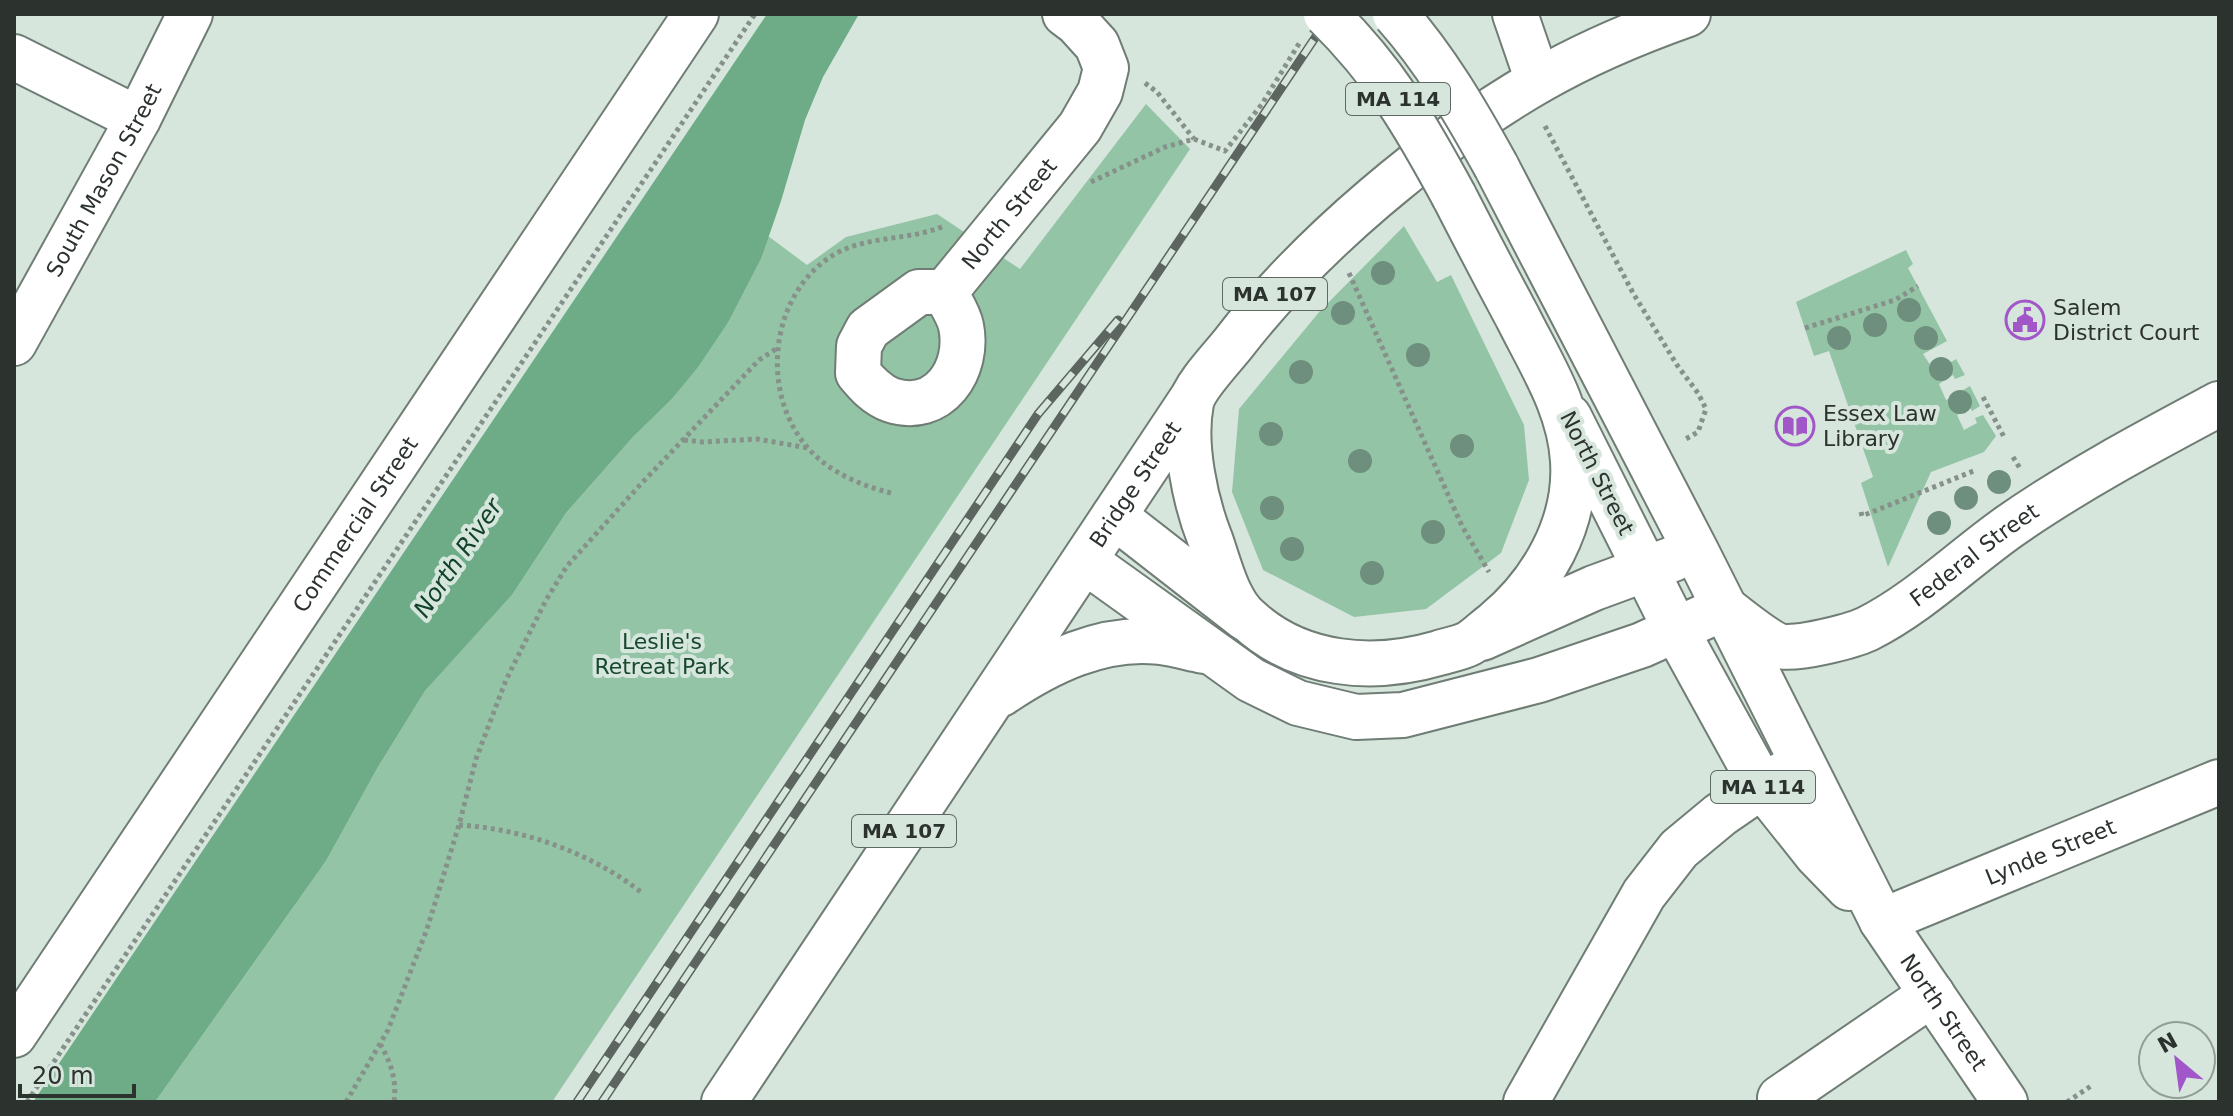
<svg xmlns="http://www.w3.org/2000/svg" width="2233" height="1116" viewBox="0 0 2233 1116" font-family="'DejaVu Sans',sans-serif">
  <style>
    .green { fill: #94c4a6 }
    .water { fill: #6eac87 }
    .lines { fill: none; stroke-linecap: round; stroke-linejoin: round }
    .minor-casing { stroke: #6f7d74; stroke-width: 48 }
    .major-casing { stroke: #6f7d74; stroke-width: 48 }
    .highway-casing { stroke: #6f7d74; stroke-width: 48 }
    .path { stroke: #86918a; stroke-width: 5; stroke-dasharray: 4 4; stroke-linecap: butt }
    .minor { stroke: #fff; stroke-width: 44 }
    .major { stroke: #fff; stroke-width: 44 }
    .highway { stroke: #fff; stroke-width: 44 }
    .rail-casing { stroke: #5c655f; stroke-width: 9 }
    .rail { stroke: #d6e6dc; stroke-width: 6; stroke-dasharray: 18; stroke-linecap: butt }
    .major-bridge-casing { stroke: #6f7d74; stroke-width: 48; stroke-linecap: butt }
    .highway-bridge-casing { stroke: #6f7d74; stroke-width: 48; stroke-linecap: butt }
    .major-bridge { stroke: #fff; stroke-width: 44 }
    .highway-bridge { stroke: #fff; stroke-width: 44 }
    .tree { fill: #6e8f7d }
    .labels { text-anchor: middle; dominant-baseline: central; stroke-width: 8; stroke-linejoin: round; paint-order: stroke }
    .shield { fill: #d6e6dc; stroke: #5f6862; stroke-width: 2 }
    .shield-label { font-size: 20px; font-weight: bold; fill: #2c322e }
    .street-label { font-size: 22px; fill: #2c322e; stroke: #d6e6dc }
    .poi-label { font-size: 22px; fill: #2c322e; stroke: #d6e6dc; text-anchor: start }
    .park-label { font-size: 22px; fill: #18482f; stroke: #d6e6dc }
    .water-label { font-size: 24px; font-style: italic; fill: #12422a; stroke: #d6e6dc }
  </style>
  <rect width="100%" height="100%" fill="#d6e6dc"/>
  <g class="green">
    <polygon points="1146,104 1190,149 552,1102 155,1102 326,861 378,767 425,691 512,595 566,513 633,437 671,400 729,321 761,259 768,236 807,265 846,237 937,214 1020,269"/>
    <polygon points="1404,226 1437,282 1451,275 1524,425 1529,480 1501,553 1426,609 1354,617 1263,570 1232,492 1239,409 1320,311"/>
    <polygon points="1906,250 1913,264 1908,268 1947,341 1923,354 1935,372 1956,359 1965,375 1955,379 1953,375 1939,384 1946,400 1970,386 1980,406 1972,411 1970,408 1957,415 1964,430 1977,423 1975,418 1983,415 1996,436 1984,452 1931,472 1888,567 1861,483 1873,477 1829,351 1814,356 1796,302"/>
  </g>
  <polygon class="water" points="767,14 859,14 823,77 805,120 781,201 761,259 729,321 698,367 671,400 633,437 566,513 512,595 425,691 378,767 326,861 155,1102 33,1102"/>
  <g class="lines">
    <g class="minor-casing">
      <g id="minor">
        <polyline points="1515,14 1538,81"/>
        <polyline points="14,57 138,119"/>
        <path id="s1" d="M945,292C950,302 959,315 961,326C970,369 939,416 891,400C877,395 867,384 858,373L859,346L868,329L919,292H945L1080,127L1100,92L1106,68L1097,45L1077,23L1065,14"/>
        <path id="s2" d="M14,343L138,119L190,14"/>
        <path id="s3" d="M1724,608C1738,618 1765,641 1779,646C1794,651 1852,636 1867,629C1919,603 1963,559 2010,526C2076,480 2148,442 2219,404"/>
        <path id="s4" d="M1882,921L2219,782"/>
        <path id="s5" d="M14,1035L696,14"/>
        <polyline points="1780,1098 1932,994"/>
        <polyline points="1526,1102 1644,894 1679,849 1720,815 1762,786 1796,767"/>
      </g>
    </g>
    <g class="major-casing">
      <g id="major">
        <path id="s6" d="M1496,166L1696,551L1882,921L2005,1102"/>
        <polyline points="1569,417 1676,630 1762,786 1817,855 1849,888"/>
        <polyline points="1114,516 1245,618"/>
        <polyline points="1085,561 1251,680 1298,703 1356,717 1403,715 1539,680 1642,645 1724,608"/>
        <polyline points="1482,638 1594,588 1673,559"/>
        <path d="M1001,694C1047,663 1102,635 1160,642C1175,644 1189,648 1204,651"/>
        <path id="s7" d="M724,1102L1191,400"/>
      </g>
    </g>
    <g class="highway-casing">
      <path id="highway" d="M1454,196C1475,237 1496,277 1518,318C1541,364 1570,408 1573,461C1577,524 1542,584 1495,623C1487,629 1478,638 1470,643C1461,648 1448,650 1439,653C1374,672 1300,667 1248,619C1227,601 1219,564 1210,539C1195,501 1183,444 1191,403C1194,387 1222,358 1233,344C1310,244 1431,143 1540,80C1587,53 1637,32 1688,14"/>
    </g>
    <g class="path">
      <polyline points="1145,83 1157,92 1194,139"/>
      <polyline points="1545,126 1633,293 1677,365 1698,393 1706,409 1698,432 1684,440"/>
      <polyline points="1091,182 1165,147 1194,139 1225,151 1262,104 1300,42"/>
      <polyline points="1349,273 1462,526 1489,572"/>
      <polyline points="1805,328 1895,300 1918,286"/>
      <polyline points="1983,397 2004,437"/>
      <polyline points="684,440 702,442 757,439 808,448"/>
      <polyline points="2013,457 2021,470"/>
      <path d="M891,493C866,487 839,476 819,459C762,410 764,310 822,263C858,233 904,243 944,226"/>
      <polyline points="1861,512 1862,516 1976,470"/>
      <path d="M459,825C524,829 589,852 641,892"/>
      <path d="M380,1044C391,1062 397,1081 394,1102"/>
      <polyline points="27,1102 755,14"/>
      <polyline points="346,1102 388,1030 427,929 459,825 476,759 506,680 546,600 567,566 640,485 759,360 776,349"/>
      <polyline points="2067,1102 2091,1086"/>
    </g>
    <use href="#minor" class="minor"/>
    <use href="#major" class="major"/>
    <use href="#highway" class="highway"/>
    <g class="rail-casing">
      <g id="rail">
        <polyline points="577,1102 1038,414 1118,320"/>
        <polyline points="602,1102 1331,14"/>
      </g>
    </g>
    <use href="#rail" class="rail"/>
    <g class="major-bridge-casing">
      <path id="major-bridge" d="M1395,14C1436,60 1466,112 1496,166"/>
    </g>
    <g class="highway-bridge-casing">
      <path id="highway-bridge" d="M1326,14C1385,72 1415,124 1454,196"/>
    </g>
    <use href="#major-bridge" class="major-bridge"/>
    <use href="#highway-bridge" class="highway-bridge"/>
  </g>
  <g class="tree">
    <circle cx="1383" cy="273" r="12"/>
    <circle cx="1909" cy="310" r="12"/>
    <circle cx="1343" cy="313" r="12"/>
    <circle cx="1875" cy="325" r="12"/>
    <circle cx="1839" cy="338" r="12"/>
    <circle cx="1926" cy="338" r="12"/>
    <circle cx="1418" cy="355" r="12"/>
    <circle cx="1941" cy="369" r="12"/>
    <circle cx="1301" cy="372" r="12"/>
    <circle cx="1960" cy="402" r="12"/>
    <circle cx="1271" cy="434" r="12"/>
    <circle cx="1462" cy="446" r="12"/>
    <circle cx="1360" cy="461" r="12"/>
    <circle cx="1999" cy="482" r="12"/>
    <circle cx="1966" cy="498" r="12"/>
    <circle cx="1272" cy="508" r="12"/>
    <circle cx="1939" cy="523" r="12"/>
    <circle cx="1433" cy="532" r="12"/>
    <circle cx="1292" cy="549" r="12"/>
    <circle cx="1372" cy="573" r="12"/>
  </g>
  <defs>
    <g id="civic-ring" transform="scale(2)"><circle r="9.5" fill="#d6e6dc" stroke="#a257c9" stroke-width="1.5"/><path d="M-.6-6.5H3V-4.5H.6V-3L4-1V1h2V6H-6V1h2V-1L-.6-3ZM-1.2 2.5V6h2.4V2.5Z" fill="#a257c9"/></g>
    <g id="library-ring" transform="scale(2)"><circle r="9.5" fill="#d6e6dc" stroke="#a257c9" stroke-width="1.5"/><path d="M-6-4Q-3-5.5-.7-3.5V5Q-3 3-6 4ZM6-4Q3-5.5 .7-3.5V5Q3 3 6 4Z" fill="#a257c9"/></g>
  </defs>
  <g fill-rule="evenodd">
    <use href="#civic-ring" x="2025" y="320"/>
    <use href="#library-ring" x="1795" y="426"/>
  </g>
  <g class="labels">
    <g class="shield">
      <rect x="1346" y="83" width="104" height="32" rx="6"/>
      <rect x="1223" y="278" width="104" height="32" rx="6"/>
      <rect x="1711" y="771" width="104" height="32" rx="6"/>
      <rect x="852" y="815" width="104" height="32" rx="6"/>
    </g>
    <g class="shield-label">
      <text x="1398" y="99">MA 114</text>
      <text x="1275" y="294">MA 107</text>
      <text x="1763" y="787">MA 114</text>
      <text x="904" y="831">MA 107</text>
    </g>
    <g class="street-label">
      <text stroke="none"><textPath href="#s2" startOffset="186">South Mason Street</textPath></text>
      <text stroke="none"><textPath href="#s1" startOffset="442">North Street</textPath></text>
      <text transform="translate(1597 473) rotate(63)">North Street</text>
      <text stroke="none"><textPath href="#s7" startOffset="742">Bridge Street</textPath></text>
      <text stroke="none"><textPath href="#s5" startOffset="614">Commercial Street</textPath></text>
      <text stroke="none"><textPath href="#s3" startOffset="288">Federal Street</textPath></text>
      <text stroke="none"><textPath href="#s4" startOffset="182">Lynde Street</textPath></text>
      <text stroke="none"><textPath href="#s6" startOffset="958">North Street</textPath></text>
    </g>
    <g class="poi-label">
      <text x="2053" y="307">Salem<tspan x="2053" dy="25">District Court</tspan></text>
      <text x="1823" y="413">Essex Law<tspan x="1823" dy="25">Library</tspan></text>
    </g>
    <g class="park-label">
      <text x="662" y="641">Leslie's<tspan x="662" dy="25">Retreat Park</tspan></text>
    </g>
    <g class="water-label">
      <text transform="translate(458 558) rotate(-56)">North River</text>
    </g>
  </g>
  <rect width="2233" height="1116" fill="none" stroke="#2c322e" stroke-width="32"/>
  <g transform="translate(2177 1060) rotate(331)"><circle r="38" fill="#d6e6dc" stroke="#929e96" stroke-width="2"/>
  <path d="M0-6L14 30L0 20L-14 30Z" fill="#a257c9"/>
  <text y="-12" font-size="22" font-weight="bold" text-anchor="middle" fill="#2c322e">N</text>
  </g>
  <path d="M20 1084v12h114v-12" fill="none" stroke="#2c322e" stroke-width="4"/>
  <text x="32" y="1084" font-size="24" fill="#2c322e" stroke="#d6e6dc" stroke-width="6" paint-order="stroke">20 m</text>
</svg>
